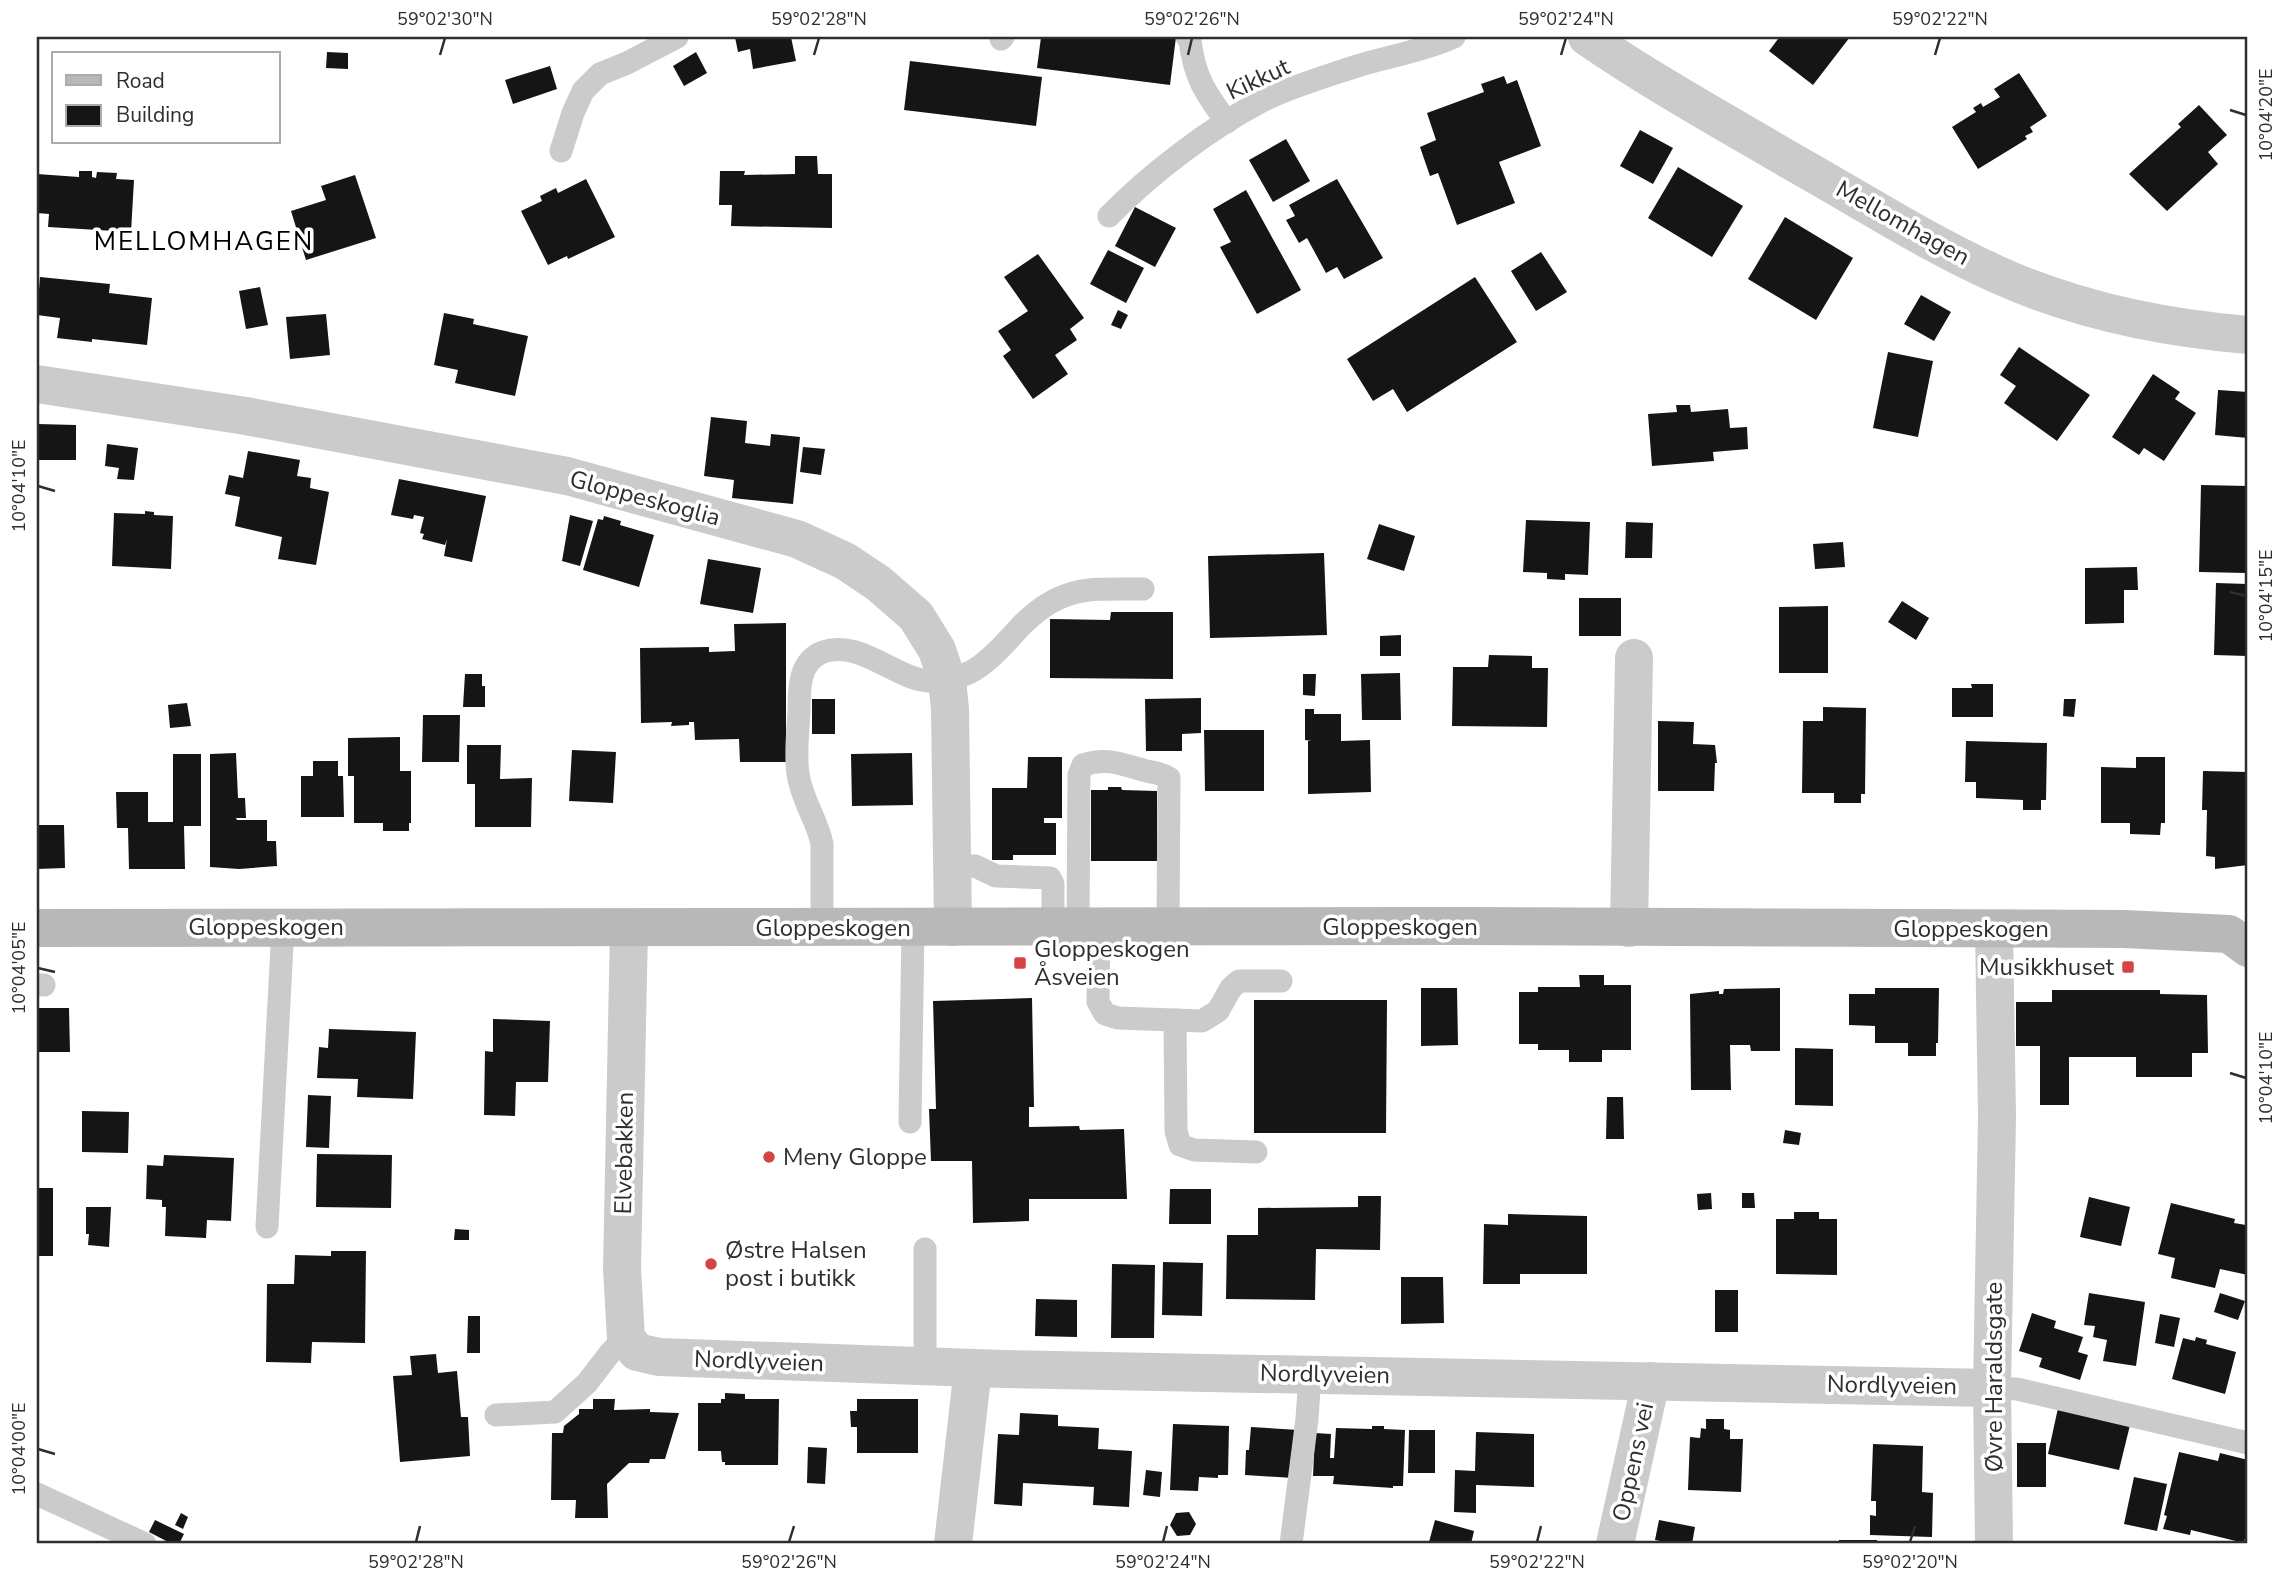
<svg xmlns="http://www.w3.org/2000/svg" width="2285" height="1581" viewBox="0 0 2285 1581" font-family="'Nunito Sans',sans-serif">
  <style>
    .building { fill: #151515 }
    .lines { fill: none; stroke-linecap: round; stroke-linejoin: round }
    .lane { stroke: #cbcbcb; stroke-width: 23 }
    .street { stroke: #cbcbcb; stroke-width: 38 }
    .secondary { stroke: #b8b8b8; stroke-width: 38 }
    .ticks { fill: none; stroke: #2e2e2e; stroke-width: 2.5 }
    .poi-dot { fill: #d24446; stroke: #fff; stroke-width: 2.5 }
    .labels { text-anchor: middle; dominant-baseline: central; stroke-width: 7; stroke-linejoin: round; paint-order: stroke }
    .street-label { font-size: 24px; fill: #2e2e2e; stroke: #fff }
    .poi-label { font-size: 24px; fill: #2e2e2e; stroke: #fff; text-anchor: start }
    .neighbourhood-label { font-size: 26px; letter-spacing: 2px; fill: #000; stroke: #fff }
    .neatline { fill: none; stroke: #2e2e2e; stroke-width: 2.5 }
    .ticks-label { font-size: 18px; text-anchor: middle; fill: #2e2e2e }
  </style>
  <rect width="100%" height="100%" fill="#fff"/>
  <g class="building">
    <polygon points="735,37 791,37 796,61 753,69 750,49 738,52"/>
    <polygon points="1041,37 1176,37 1170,85 1037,68"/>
    <polygon points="1774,37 1850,37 1813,85 1769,51 1778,39"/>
    <polygon points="327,52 348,53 348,69 326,68"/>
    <polygon points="696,52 707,73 684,86 673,66"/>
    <polygon points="910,61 1042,77 1036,126 904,110"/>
    <polygon points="550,66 557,89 513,104 505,80"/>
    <polygon points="2019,73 2047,116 2030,127 2033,132 2025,136 2027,139 1978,169 1952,127 1976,112 1973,108 1981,103 1983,107 2000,97 1994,89"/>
    <polygon points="1504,76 1507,84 1517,80 1541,146 1499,162 1515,203 1457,225 1438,173 1430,176 1420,147 1436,140 1427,113 1484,92 1481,84"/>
    <polygon points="2199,105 2227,135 2208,152 2218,164 2167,211 2129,174 2181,127 2178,124"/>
    <polygon points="1640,130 1673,148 1653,184 1620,166"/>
    <polygon points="1286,139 1310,181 1273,202 1249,160"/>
    <polygon points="795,156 817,156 818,174 832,174 832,228 731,226 732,205 719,205 720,171 745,171 744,175 795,174"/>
    <polygon points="1678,167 1743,206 1712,257 1648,218"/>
    <polygon points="79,171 92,171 92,177 96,178 97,172 117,173 116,179 134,180 131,232 48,227 49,214 37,213 37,174 79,177"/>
    <polygon points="355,175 376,238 306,260 291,211 326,200 321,186"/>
    <polygon points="586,179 615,237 568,259 567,256 548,265 521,211 542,201 540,196 556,188 558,193"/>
    <polygon points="1337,179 1383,258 1344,279 1337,267 1326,273 1307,238 1299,243 1286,220 1295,216 1289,205"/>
    <polygon points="1246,190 1301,290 1257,314 1220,247 1231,242 1213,209"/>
    <polygon points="1135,207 1176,228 1155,267 1115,246"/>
    <polygon points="1785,217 1853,258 1816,320 1748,279"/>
    <polygon points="1108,250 1144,268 1126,303 1090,284"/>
    <polygon points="1541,252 1567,292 1536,311 1511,271"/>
    <polygon points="1038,254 1084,318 1070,329 1077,340 1055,355 1068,374 1033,399 1003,356 1011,350 998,331 1028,311 1004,277"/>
    <polygon points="40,277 110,284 109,293 152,298 147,345 92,339 92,342 57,338 60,318 37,315"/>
    <polygon points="1475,277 1517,342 1407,412 1393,389 1373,401 1347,359"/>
    <polygon points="260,287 268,325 246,329 239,291"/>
    <polygon points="1921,295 1951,312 1934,341 1904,324"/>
    <polygon points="1118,310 1128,315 1121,329 1111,325"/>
    <polygon points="444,313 474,319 473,324 528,336 515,396 455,383 458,370 434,365"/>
    <polygon points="326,314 330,355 290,359 286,317"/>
    <polygon points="2019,347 2090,395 2057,441 2004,403 2016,386 2000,375"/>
    <polygon points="1888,352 1933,361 1918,437 1873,428"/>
    <polygon points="2153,374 2180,392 2175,399 2196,413 2164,461 2144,448 2139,455 2112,437"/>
    <polygon points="2218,390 2248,392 2248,438 2215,435"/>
    <polygon points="1676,405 1690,405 1691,412 1728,409 1730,428 1747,427 1748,449 1713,452 1714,461 1652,466 1648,414 1677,412"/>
    <polygon points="711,417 747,421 745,443 770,446 771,434 800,437 793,504 732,498 734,480 704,476"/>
    <polygon points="37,424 76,425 76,460 37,460"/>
    <polygon points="107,444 138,448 134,480 117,479 119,468 105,466"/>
    <polygon points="803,447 825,449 821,475 800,472"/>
    <polygon points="248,451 300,460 297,476 311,478 310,488 329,492 316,565 278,559 282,537 235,526 240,497 225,494 229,475 243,478"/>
    <polygon points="399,479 486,496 472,562 444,556 447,539 445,545 422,539 424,534 420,533 424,517 414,515 413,519 391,515"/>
    <polygon points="2201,485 2248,486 2247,573 2199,572"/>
    <polygon points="145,511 154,512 154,515 173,516 171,569 112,566 114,513 145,514"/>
    <polygon points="570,515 593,521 580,566 562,561"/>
    <polygon points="604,516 621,521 620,525 654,535 639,587 583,570 598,519 603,520"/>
    <polygon points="1526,520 1590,522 1588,575 1565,574 1565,580 1547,579 1547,573 1523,572"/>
    <polygon points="1626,522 1653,523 1652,558 1625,558"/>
    <polygon points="1379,524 1415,536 1404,571 1367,559"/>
    <polygon points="1843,542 1845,567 1815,569 1813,544"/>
    <polygon points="1324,553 1327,635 1210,638 1208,556"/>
    <polygon points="708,559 761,568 753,613 700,604"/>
    <polygon points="2137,567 2138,590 2124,590 2124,623 2085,624 2085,568"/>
    <polygon points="2216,583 2248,584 2248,656 2214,655"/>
    <rect x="1579" y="598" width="42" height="38"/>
    <polygon points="1902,601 1929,618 1916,640 1888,622"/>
    <polygon points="1828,606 1828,673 1779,673 1779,607"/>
    <polygon points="1111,612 1173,612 1173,679 1050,678 1050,619 1110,620"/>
    <polygon points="786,623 786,762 740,762 739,739 695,740 694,722 689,722 689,725 671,726 672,722 641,723 640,648 709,647 709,652 735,651 734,624"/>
    <polygon points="1401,635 1401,656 1380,656 1380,636"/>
    <polygon points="1489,655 1532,656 1532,668 1548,668 1547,727 1452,726 1453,667 1488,667"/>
    <polygon points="1400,673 1401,720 1362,720 1361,674"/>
    <polygon points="465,674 482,674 482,686 485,686 485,707 463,707"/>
    <polygon points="1303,674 1316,674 1315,696 1303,695"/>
    <polygon points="1971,684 1993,684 1993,717 1952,717 1952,688 1972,688"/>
    <polygon points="1201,698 1201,733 1182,734 1182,751 1146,751 1145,699"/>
    <rect x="812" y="699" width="23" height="35"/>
    <polygon points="2064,699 2076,699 2074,717 2063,716"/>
    <polygon points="187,703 191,726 170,728 168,705"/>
    <polygon points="1823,707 1866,708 1865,794 1861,794 1861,803 1834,803 1834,793 1802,793 1803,721 1823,721"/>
    <polygon points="1305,709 1314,709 1314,714 1341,714 1341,741 1370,740 1371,792 1308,794 1308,741 1312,741 1305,740"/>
    <polygon points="423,715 460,715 459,762 422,762"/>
    <polygon points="1658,721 1694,722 1693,744 1715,745 1717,763 1715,763 1714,791 1658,791"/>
    <polygon points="1204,730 1264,730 1264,791 1205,791"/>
    <polygon points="400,737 400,771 411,771 411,823 409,823 409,831 383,831 383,823 354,823 354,776 348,776 348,738"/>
    <polygon points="1966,741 2047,743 2046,800 2041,800 2041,810 2023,810 2023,800 1976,798 1976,782 1965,782"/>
    <polygon points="467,745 501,745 500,779 532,778 531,827 475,827 475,784 467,784"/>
    <polygon points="572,750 616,752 613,803 569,801"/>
    <polygon points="236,753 238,798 245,798 246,818 236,818 237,820 267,820 267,841 276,841 277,866 239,869 210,867 210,754"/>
    <polygon points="912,753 913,805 852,806 851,754"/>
    <polygon points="173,754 201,754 201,826 184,826 185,869 129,869 128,828 117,828 116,792 148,792 148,822 173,822"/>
    <polygon points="1028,757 1062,757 1062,818 1044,818 1044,823 1056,823 1056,855 1013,855 1013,860 992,860 992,788 1027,788"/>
    <polygon points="2136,757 2165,757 2165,823 2161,823 2160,835 2130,834 2130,823 2101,823 2101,767 2136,768"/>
    <polygon points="313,761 338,761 338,776 343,776 344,817 301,817 301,776 313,776"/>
    <polygon points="2203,771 2248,772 2248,865 2215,869 2215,857 2206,856 2207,810 2202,810"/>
    <polygon points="1108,787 1121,787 1122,790 1157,791 1157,861 1091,861 1091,790 1108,790"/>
    <polygon points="37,825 64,825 65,868 37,869"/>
    <polygon points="1579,975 1604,975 1604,985 1631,985 1631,1050 1602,1050 1602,1062 1569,1062 1569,1050 1538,1050 1538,1044 1519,1044 1519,992 1538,992 1538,987 1580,987"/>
    <polygon points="1421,988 1457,988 1458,1045 1421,1046"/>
    <polygon points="1780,988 1780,1051 1751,1051 1750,1045 1730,1045 1731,1090 1691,1090 1690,994 1719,991 1719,994 1723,994 1724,989"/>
    <polygon points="1875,988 1939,988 1938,1043 1936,1043 1936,1056 1908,1056 1908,1043 1875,1043 1875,1026 1849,1025 1849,994 1875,994"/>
    <polygon points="2052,990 2160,990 2160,994 2207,995 2208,1053 2192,1053 2192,1077 2136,1077 2136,1057 2069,1057 2069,1105 2040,1105 2040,1046 2016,1046 2016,1002 2052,1002"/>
    <polygon points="1032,998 1034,1107 1029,1107 1029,1127 1079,1126 1080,1130 1124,1129 1127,1199 1029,1199 1029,1221 973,1223 972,1161 931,1161 929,1109 936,1109 933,1001"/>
    <polygon points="1254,1000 1387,1000 1386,1133 1254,1133"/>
    <polygon points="37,1008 69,1008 70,1052 37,1052"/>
    <polygon points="493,1019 550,1021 548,1082 516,1082 515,1116 484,1115 485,1051 493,1052"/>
    <polygon points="329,1029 416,1032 413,1099 357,1097 358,1079 317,1078 319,1047 328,1048"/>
    <polygon points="1795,1048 1833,1049 1833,1106 1795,1105"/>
    <polygon points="308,1095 331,1096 329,1148 306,1147"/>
    <polygon points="1607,1097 1623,1097 1624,1139 1606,1139"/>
    <polygon points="82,1111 129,1112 128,1153 82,1152"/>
    <polygon points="1785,1130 1801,1133 1799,1145 1783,1143"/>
    <polygon points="317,1154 392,1155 391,1208 316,1207"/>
    <polygon points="164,1155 234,1158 231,1221 207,1220 206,1238 165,1236 166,1207 162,1207 162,1200 146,1199 147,1165 163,1166"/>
    <rect x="37" y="1188" width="16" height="68"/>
    <polygon points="1170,1189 1211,1189 1211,1224 1169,1224"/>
    <polygon points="1711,1193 1712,1209 1698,1210 1697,1194"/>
    <polygon points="1742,1193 1754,1193 1755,1208 1742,1208"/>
    <polygon points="1358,1196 1381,1196 1380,1250 1316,1249 1315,1300 1226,1299 1227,1235 1258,1235 1258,1208 1358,1207"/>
    <polygon points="2089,1197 2130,1207 2121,1246 2080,1237"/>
    <polygon points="2171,1203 2235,1219 2234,1223 2246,1225 2248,1221 2248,1275 2220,1269 2215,1288 2171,1278 2175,1258 2158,1254"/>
    <polygon points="86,1207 111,1207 109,1247 88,1245 89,1234 86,1234"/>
    <polygon points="1794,1212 1819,1212 1819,1219 1837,1219 1837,1275 1776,1274 1776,1219 1794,1219"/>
    <polygon points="1508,1214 1587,1216 1587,1274 1520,1274 1520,1284 1483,1284 1484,1224 1508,1225"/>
    <polygon points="455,1229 469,1230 469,1240 454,1240"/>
    <polygon points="331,1251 366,1251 365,1343 312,1342 311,1363 266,1362 267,1284 294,1284 295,1255 331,1256"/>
    <polygon points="1163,1262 1203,1263 1202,1316 1162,1315"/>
    <polygon points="1112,1264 1155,1265 1154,1338 1111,1338"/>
    <polygon points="1401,1277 1443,1277 1444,1323 1401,1324"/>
    <rect x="1715" y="1290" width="23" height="42"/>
    <polygon points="2089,1293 2145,1302 2136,1366 2103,1361 2107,1340 2093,1337 2095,1326 2084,1325"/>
    <polygon points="2220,1293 2245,1301 2238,1320 2214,1312"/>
    <polygon points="1036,1299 1077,1300 1077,1337 1035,1336"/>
    <polygon points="2032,1313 2056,1321 2054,1328 2083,1337 2078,1352 2088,1355 2080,1380 2039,1367 2042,1358 2019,1351"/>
    <polygon points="2160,1314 2180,1318 2174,1347 2155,1343"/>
    <polygon points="468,1316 480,1316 480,1353 467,1353"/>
    <polygon points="2196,1337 2207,1340 2206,1344 2236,1352 2225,1394 2172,1379 2183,1338 2195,1341"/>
    <polygon points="436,1354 438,1373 457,1371 461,1417 468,1417 470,1456 400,1462 393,1376 412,1375 410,1356"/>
    <polygon points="725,1393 745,1394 745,1399 779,1399 778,1465 725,1465 725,1462 722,1462 721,1451 698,1451 698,1403 721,1403 721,1399 725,1399"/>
    <polygon points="593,1399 615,1399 614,1410 650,1409 650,1412 679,1413 665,1459 650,1459 649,1463 629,1463 607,1484 608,1518 575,1518 576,1500 551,1500 552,1433 563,1433 564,1426 579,1414 579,1409 593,1409"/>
    <polygon points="857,1399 918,1399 918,1453 857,1453 857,1427 851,1427 850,1411 857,1411"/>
    <polygon points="2058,1408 2130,1425 2119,1470 2048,1454"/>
    <polygon points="1020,1413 1058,1415 1058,1426 1099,1428 1098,1449 1132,1451 1129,1507 1093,1505 1094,1487 1023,1483 1022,1506 994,1504 998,1434 1019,1435"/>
    <polygon points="1706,1419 1724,1419 1724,1429 1730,1430 1730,1439 1743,1439 1741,1492 1688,1490 1690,1437 1700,1438 1701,1428 1706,1429"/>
    <polygon points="1173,1424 1229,1426 1228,1475 1218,1475 1218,1478 1199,1477 1198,1491 1170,1490"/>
    <polygon points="1372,1426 1384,1426 1384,1429 1405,1430 1403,1486 1393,1486 1393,1488 1333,1484 1334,1476 1313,1476 1315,1433 1331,1434 1330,1458 1334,1458 1336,1428 1372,1429"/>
    <polygon points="1251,1427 1299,1430 1293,1478 1245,1475 1246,1450 1249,1450"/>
    <polygon points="1409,1430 1435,1430 1435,1473 1408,1473"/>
    <polygon points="1476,1432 1534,1434 1534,1487 1476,1485 1476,1513 1454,1512 1455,1470 1475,1471"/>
    <rect x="2017" y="1443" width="29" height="44"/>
    <polygon points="1873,1444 1923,1446 1922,1492 1933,1493 1932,1537 1870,1535 1870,1515 1876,1516 1876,1501 1871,1501"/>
    <polygon points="808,1447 827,1448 825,1484 807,1483"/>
    <polygon points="2179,1452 2218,1461 2220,1453 2248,1460 2248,1535 2246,1534 2244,1543 2191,1530 2190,1535 2163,1529 2167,1516 2164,1515"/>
    <polygon points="1146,1470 1162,1472 1160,1497 1143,1495"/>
    <polygon points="2134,1477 2167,1484 2157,1531 2124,1524"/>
    <polygon points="1189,1512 1196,1524 1190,1535 1177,1536 1170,1525 1176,1513"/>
    <polygon points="181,1513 188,1517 183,1529 175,1525"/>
    <polygon points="155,1520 184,1534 179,1544 172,1544 149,1532"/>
    <polygon points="1435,1520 1474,1531 1471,1544 1438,1544 1429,1542"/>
    <polygon points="1659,1520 1695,1527 1692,1544 1676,1544 1655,1540"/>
    <rect x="1839" y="1540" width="38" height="4"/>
  </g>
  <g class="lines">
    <g class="lane">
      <path d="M1187,37L1190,40C1194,76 1205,93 1227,122"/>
      <polyline points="1001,39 1003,37"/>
      <polyline points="561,151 573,113 583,91 600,74 627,63 677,37"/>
      <path d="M1109,216C1150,174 1210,128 1262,101C1290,87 1327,76 1357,66C1390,56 1423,51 1454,37"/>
      <polyline points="951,866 975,866 996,876 1050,878 1053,884 1053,927"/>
      <path d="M1078,927L1079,775L1083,765C1107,757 1120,764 1143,770C1153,773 1159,772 1169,778L1168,927"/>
      <polyline points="1099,927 1098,1002 1105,1014 1118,1018 1202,1021 1218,1011 1231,988 1239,981 1281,981"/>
      <path d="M822,928V844C817,819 802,801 798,774C795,754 798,731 799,711C799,688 799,661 823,652C859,639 894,678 928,681C943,682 962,677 974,670C992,659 1007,641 1021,626C1061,585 1089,589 1143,589"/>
      <polyline points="37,985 44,985"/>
      <polyline points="1175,1020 1176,1131 1180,1145 1194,1150 1256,1152"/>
      <polyline points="910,1122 913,928"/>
      <polyline points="267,1227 283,927"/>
      <polyline points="925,1367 925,1249"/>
      <polyline points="1992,1388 2017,1389 2248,1443"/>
      <polyline points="496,1415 555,1412 587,1383 610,1353 626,1338"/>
      <polyline points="37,1494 145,1544"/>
      <polyline points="1291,1544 1307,1419 1310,1374"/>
    </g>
    <g class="street">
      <path d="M1587,37C1652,82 1723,121 1791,161C1859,199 1925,242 1996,274C2075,310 2163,328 2248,335"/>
      <polyline points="37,384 246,416 567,476 797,539 845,561 878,583 916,616 937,650 947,680 950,709 953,927"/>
      <polyline points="629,928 622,1269 626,1338 637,1352 659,1357 1004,1369 1992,1388"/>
      <polyline points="1629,928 1634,658"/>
      <polyline points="1994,930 1997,1116 1992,1388 1994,1544"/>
      <polyline points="953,1544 973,1368"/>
      <polyline points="1615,1544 1651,1381"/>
    </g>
    <polyline class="secondary" points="37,928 1454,926 2124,929 2229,934 2248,948"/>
  </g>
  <path class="ticks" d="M440,55L445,38M814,55L819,38M1188,55L1192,38M1561,55L1566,38M1935,55L1940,38M2230,110L2246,115M38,486L55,491M2230,592L2246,596M38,968L55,972M2230,1073L2246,1078M38,1449L55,1454M416,1542L420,1526M789,1542L794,1526M1163,1542L1167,1526M1537,1542L1541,1526M1910,1542L1915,1526"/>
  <g class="poi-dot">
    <rect x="1013" y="956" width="14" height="14" rx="3.5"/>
    <rect x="2121" y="960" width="14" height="14" rx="3.5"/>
    <circle cx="769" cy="1157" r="7"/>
    <circle cx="711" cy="1264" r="7"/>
  </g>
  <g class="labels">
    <g class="street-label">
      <text transform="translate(1258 79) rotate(-25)">Kikkut</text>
      <text transform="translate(1903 223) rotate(29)">Mellomhagen</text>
      <text transform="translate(645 498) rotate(15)">Gloppeskoglia</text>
      <text x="266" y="927">Gloppeskogen</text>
      <text x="1400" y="927">Gloppeskogen</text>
      <text x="833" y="928">Gloppeskogen</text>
      <text x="1971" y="929">Gloppeskogen</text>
      <text transform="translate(624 1153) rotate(-89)">Elvebakken</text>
      <text transform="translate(759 1361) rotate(2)">Nordlyveien</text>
      <text transform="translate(1325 1374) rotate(1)">Nordlyveien</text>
      <text transform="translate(1994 1377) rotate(-90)">Øvre Haraldsgate</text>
      <text transform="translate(1892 1385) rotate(1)">Nordlyveien</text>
      <text transform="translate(1633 1462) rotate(-78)">Oppens vei</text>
    </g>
    <g class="poi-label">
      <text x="1034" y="949">Gloppeskogen<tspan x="1034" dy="28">Åsveien</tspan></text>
      <text x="2114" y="967" text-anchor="end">Musikkhuset</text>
      <text x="783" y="1157">Meny Gloppe</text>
      <text x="725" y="1250">Østre Halsen<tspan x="725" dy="28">post i butikk</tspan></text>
    </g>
    <g class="neighbourhood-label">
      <text x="204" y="241">MELLOMHAGEN</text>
    </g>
  </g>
  <rect width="2285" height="1581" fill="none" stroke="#ffffff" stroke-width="77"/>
  <rect x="52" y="52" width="228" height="91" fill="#ffffff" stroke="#ababab" stroke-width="2"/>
  <rect x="66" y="75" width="35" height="10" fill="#b8b8b8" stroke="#ababab" stroke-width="2"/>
  <text x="116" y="88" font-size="21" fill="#2e2e2e">Road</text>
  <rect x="66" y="105" width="35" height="21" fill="#151515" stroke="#ababab" stroke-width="2"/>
  <text x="116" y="122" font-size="21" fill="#2e2e2e">Building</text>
  <rect x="38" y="38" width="2208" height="1504" class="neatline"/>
  <g class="ticks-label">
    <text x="445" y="25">59°02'30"N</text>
    <text x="819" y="25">59°02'28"N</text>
    <text x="1192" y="25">59°02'26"N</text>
    <text x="1566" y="25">59°02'24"N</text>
    <text x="1940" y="25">59°02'22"N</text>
    <text transform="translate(2266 115) rotate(-90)" y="6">10°04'20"E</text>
    <text transform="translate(19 486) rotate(-90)" y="6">10°04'10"E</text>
    <text transform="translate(2266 596) rotate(-90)" y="6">10°04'15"E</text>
    <text transform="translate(19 968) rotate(-90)" y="6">10°04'05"E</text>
    <text transform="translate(2266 1078) rotate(-90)" y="6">10°04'10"E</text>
    <text transform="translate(19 1449) rotate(-90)" y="6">10°04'00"E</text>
    <text x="416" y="1568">59°02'28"N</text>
    <text x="789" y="1568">59°02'26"N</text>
    <text x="1163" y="1568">59°02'24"N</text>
    <text x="1537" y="1568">59°02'22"N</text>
    <text x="1910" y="1568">59°02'20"N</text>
  </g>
</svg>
